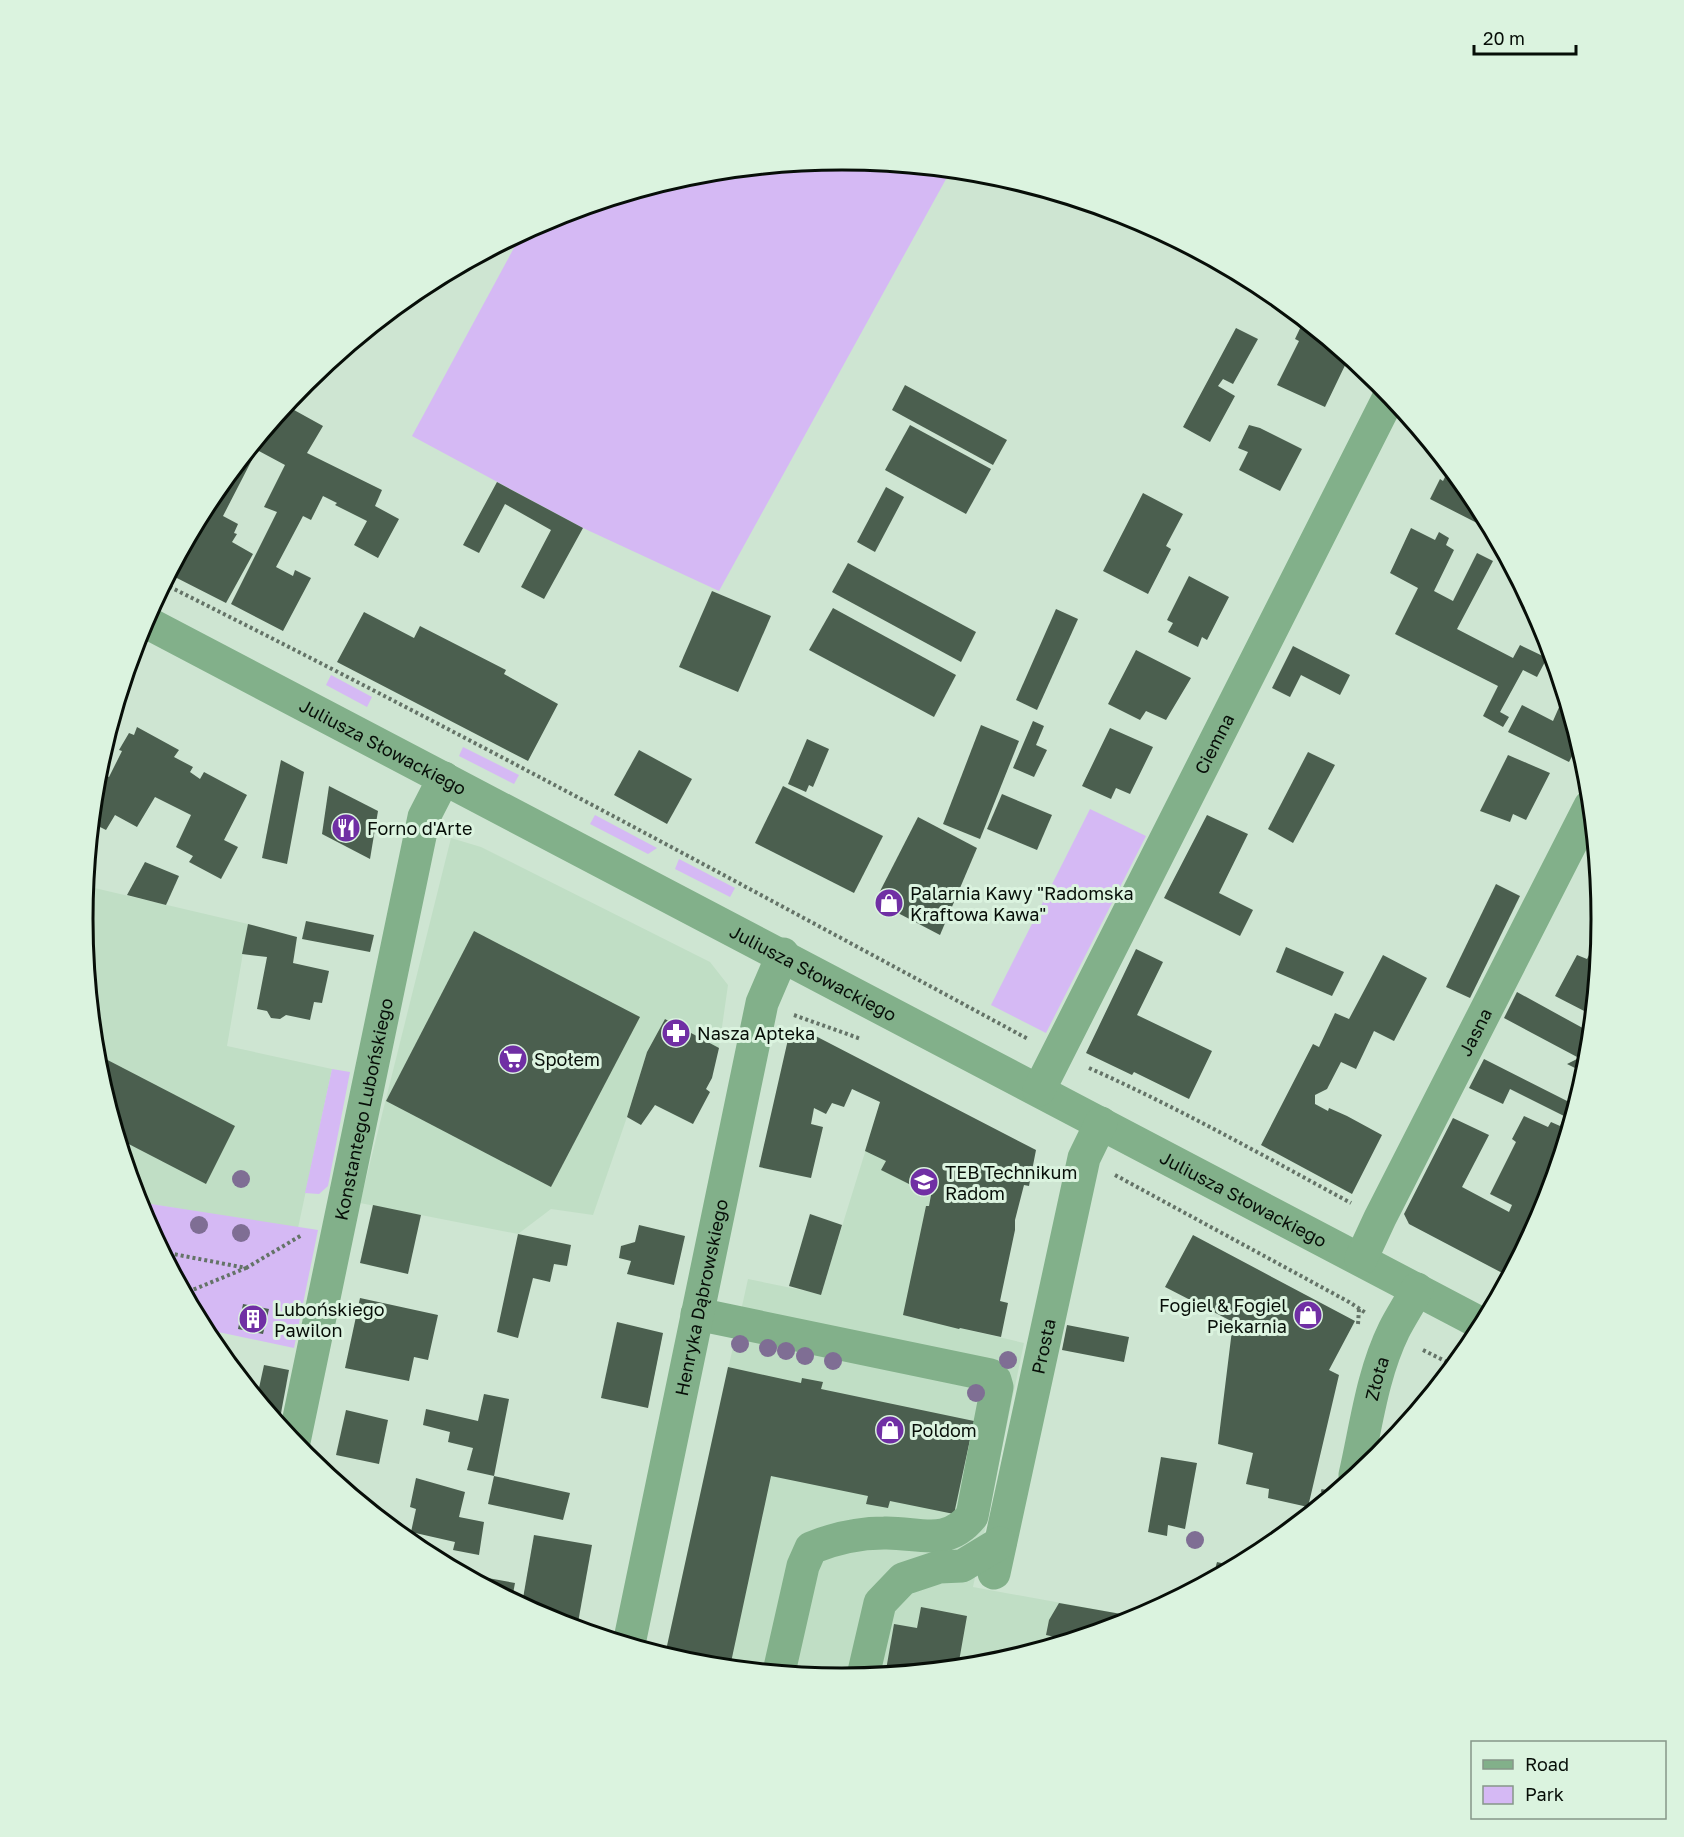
<svg xmlns="http://www.w3.org/2000/svg" width="1684" height="1837" viewBox="0 0 1684 1837" font-family="'Golos Text',sans-serif">
  <style>
    .built { fill: #c0dec5 }
    .green { fill: #d5b9f4 }
    .building { fill: #4b5f4f }
    .lines { fill: none; stroke-linecap: round; stroke-linejoin: round }
    .path { stroke: #647367; stroke-width: 4; stroke-dasharray: 3 3; stroke-linecap: butt }
    .minor { stroke: #82b08a; stroke-width: 33 }
    .tree { fill: #7f6e94 }
    .labels { text-anchor: middle; dominant-baseline: central; stroke-width: 6; stroke-linejoin: round; paint-order: stroke }
    .street-label { font-size: 18px; fill: #070e08; stroke: #dbf3df }
    .poi-label { font-size: 18px; fill: #070e08; stroke: #dbf3df; text-anchor: start }
    .rim { fill: none; stroke: #070e08; stroke-width: 3 }
  </style>
  <rect width="100%" height="100%" fill="#cee5d2"/>
  <g class="built">
    <polygon points="451,838 481,847 710,962 728,985 719,1048 665,1019 647,1052 627,1117 593,1215 551,1209 518,1234 360,1203"/>
    <polygon points="86,886 248,924 227,1046 332,1069 298,1228 138,1202 97,1066 83,918"/>
    <polygon points="889,1075 987,1126 960,1328 1024,1343 973,1587 1138,1617 990,1663 842,1678 694,1663 665,1655 748,1279 821,1294"/>
  </g>
  <g class="green">
    <polygon points="842,159 951,170 719,591 583,528 412,436 522,233 552,217 694,174"/>
    <polygon points="331,675 372,697 367,707 326,685"/>
    <polygon points="463,747 519,775 514,784 459,756"/>
    <polygon points="1090,809 1146,836 1046,1033 991,1005"/>
    <polygon points="595,815 657,848 648,854 590,824"/>
    <polygon points="679,859 735,888 730,897 675,869"/>
    <polygon points="332,1069 350,1072 328,1186 319,1194 305,1193"/>
    <polygon points="138,1202 318,1230 294,1348 204,1329"/>
  </g>
  <g class="building">
    <polygon points="1304,320 1349,357 1325,407 1277,385 1299,341 1295,339"/>
    <polygon points="1236,328 1258,339 1233,384 1223,379 1218,386 1235,396 1210,442 1183,427"/>
    <polygon points="905,385 1007,440 993,465 892,410"/>
    <polygon points="285,405 323,426 307,453 382,490 375,506 399,519 378,558 354,545 367,521 335,505 337,503 323,496 311,520 303,516 276,567 293,576 295,570 311,578 283,631 231,604 277,512 264,507 285,465 257,450 223,516 238,524 234,533 237,534 232,542 253,554 226,603 169,574 211,496"/>
    <polygon points="910,425 991,469 966,514 885,470"/>
    <polygon points="1249,425 1260,428 1302,449 1280,491 1239,470 1248,452 1238,448"/>
    <polygon points="1447,464 1474,497 1482,512 1477,523 1430,499 1440,479 1443,481 1447,473 1443,471"/>
    <polygon points="497,482 583,528 544,599 521,587 551,530 505,504 479,553 463,545"/>
    <polygon points="886,487 904,497 875,552 857,542"/>
    <polygon points="1143,493 1183,514 1166,546 1171,549 1148,594 1103,571"/>
    <polygon points="1411,528 1435,540 1439,532 1449,538 1446,545 1454,550 1434,591 1453,601 1477,553 1493,561 1457,629 1513,658 1520,645 1547,658 1537,677 1523,670 1500,712 1509,717 1503,727 1483,716 1498,686 1395,634 1418,588 1390,573"/>
    <polygon points="848,563 976,632 961,662 832,592"/>
    <polygon points="1189,576 1229,597 1207,640 1202,637 1198,647 1168,632 1173,623 1167,620"/>
    <polygon points="712,591 771,616 738,692 679,667"/>
    <polygon points="833,608 956,675 934,717 809,650"/>
    <polygon points="1056,609 1078,619 1037,710 1016,700"/>
    <polygon points="364,612 414,638 420,626 506,670 504,674 558,704 528,761 337,662"/>
    <polygon points="1293,646 1350,675 1340,695 1301,675 1290,697 1272,688"/>
    <polygon points="1136,650 1191,678 1166,720 1146,711 1140,720 1108,704"/>
    <polygon points="1564,696 1579,743 1569,762 1508,732 1522,705 1553,721"/>
    <polygon points="1033,721 1044,726 1036,745 1047,750 1034,777 1013,768"/>
    <polygon points="981,725 1019,741 980,839 943,824"/>
    <polygon points="137,727 179,750 174,757 193,767 190,772 200,779 204,772 247,795 224,840 238,847 221,879 189,862 193,856 176,847 191,815 155,797 137,827 115,815 106,830 92,823 95,792 104,774 109,777 122,751 119,750 129,733 134,735"/>
    <polygon points="1110,728 1153,747 1130,794 1116,788 1111,799 1082,786"/>
    <polygon points="807,739 829,749 813,787 809,785 806,792 788,784"/>
    <polygon points="639,750 692,779 667,824 614,795"/>
    <polygon points="1308,752 1335,765 1293,843 1268,829"/>
    <polygon points="1508,755 1550,773 1526,820 1513,814 1510,822 1480,811"/>
    <polygon points="281,760 304,772 287,864 262,858"/>
    <polygon points="329,786 378,811 370,859 322,834"/>
    <polygon points="783,786 883,836 854,893 755,843"/>
    <polygon points="1002,794 1052,815 1037,850 987,829"/>
    <polygon points="1207,815 1248,834 1219,893 1253,910 1240,936 1164,898"/>
    <polygon points="918,817 977,848 940,935 875,901"/>
    <polygon points="145,862 179,876 166,905 127,895"/>
    <polygon points="1496,884 1520,896 1470,998 1446,987"/>
    <polygon points="306,921 374,935 370,952 302,939"/>
    <polygon points="248,924 297,937 293,963 329,971 322,1003 314,1002 310,1020 286,1015 280,1019 271,1018 267,1011 257,1009 267,957 242,954"/>
    <polygon points="474,931 640,1017 551,1187 386,1101"/>
    <polygon points="1286,947 1344,972 1332,996 1276,972"/>
    <polygon points="1136,949 1163,962 1137,1015 1212,1051 1189,1099 1134,1072 1132,1075 1086,1053"/>
    <polygon points="1592,949 1598,952 1592,1015 1555,996 1577,955 1587,959"/>
    <polygon points="1383,955 1427,978 1394,1041 1374,1031 1356,1069 1341,1062 1327,1089 1315,1095 1315,1104 1328,1111 1329,1108 1347,1116 1382,1135 1352,1194 1261,1145 1313,1044 1319,1047 1335,1013 1349,1019"/>
    <polygon points="1517,992 1590,1032 1585,1073 1567,1064 1579,1058 1504,1018"/>
    <polygon points="665,1019 719,1048 712,1078 706,1089 710,1092 693,1124 655,1105 641,1125 627,1117 647,1052"/>
    <polygon points="802,1029 1036,1150 1029,1186 1024,1185 1015,1220 1015,1230 1000,1301 1008,1303 1001,1337 960,1328 959,1329 903,1315 926,1206 929,1206 931,1195 881,1170 886,1161 865,1151 880,1102 852,1089 844,1107 832,1103 826,1114 814,1108 811,1124 823,1127 811,1178 759,1167 789,1035"/>
    <polygon points="96,1054 235,1126 206,1184 119,1139 97,1066"/>
    <polygon points="1484,1059 1575,1105 1549,1191 1532,1224 1535,1226 1508,1276 1409,1224 1404,1214 1453,1118 1489,1135 1462,1187 1509,1212 1512,1205 1490,1194 1516,1142 1512,1139 1524,1116 1548,1127 1551,1122 1560,1126 1564,1116 1510,1089 1503,1104 1469,1088"/>
    <polygon points="373,1205 421,1215 408,1274 360,1263"/>
    <polygon points="810,1214 842,1225 821,1295 789,1286"/>
    <polygon points="639,1225 685,1236 674,1285 627,1274 631,1261 619,1258 621,1246 635,1242"/>
    <polygon points="518,1234 571,1245 567,1266 554,1264 550,1282 533,1278 518,1338 497,1332"/>
    <polygon points="1193,1235 1355,1321 1329,1370 1339,1375 1308,1507 1268,1498 1269,1489 1246,1484 1253,1453 1218,1444 1233,1322 1165,1287"/>
    <polygon points="360,1298 438,1315 428,1360 414,1357 409,1381 345,1368"/>
    <polygon points="243,1304 269,1309 263,1334 238,1329"/>
    <polygon points="617,1322 663,1333 648,1408 601,1398"/>
    <polygon points="1067,1325 1129,1337 1124,1362 1062,1350"/>
    <polygon points="264,1365 289,1370 279,1424 257,1397"/>
    <polygon points="728,1367 801,1383 802,1378 823,1382 821,1389 974,1421 954,1514 890,1501 888,1508 866,1504 868,1496 771,1476 730,1667 693,1663 665,1655"/>
    <polygon points="484,1394 509,1399 494,1476 570,1493 563,1520 488,1504 494,1476 467,1470 473,1448 448,1442 450,1432 423,1425 426,1409 478,1421"/>
    <polygon points="346,1410 388,1420 379,1464 336,1455"/>
    <polygon points="1161,1457 1197,1463 1185,1529 1168,1525 1167,1536 1148,1532"/>
    <polygon points="416,1478 465,1492 459,1517 484,1522 479,1555 453,1550 455,1542 411,1532 416,1509 410,1507"/>
    <polygon points="534,1535 592,1545 577,1628 551,1620 522,1604"/>
    <polygon points="1217,1562 1234,1566 1213,1577"/>
    <polygon points="471,1575 515,1583 512,1599 470,1577"/>
    <polygon points="1059,1603 1138,1617 1054,1644 1055,1637 1046,1635 1049,1620"/>
    <polygon points="921,1607 967,1616 958,1667 897,1673 886,1670 894,1624 917,1628"/>
  </g>
  <g class="lines">
    <g class="path">
      <path d="M164,584C455,729 741,884 1028,1039"/>
      <polyline points="794,1015 861,1039"/>
      <path d="M1089,1068C1179,1108 1264,1156 1351,1203"/>
      <polyline points="1115,1175 1349,1302 1366,1313"/>
      <polyline points="163,1252 246,1268 185,1293"/>
      <polyline points="246,1268 302,1235"/>
      <polyline points="1358,1324 1359,1309"/>
      <polyline points="1423,1350 1453,1365"/>
      <polyline points="1320,1504 1324,1487"/>
    </g>
    <g class="minor">
      <path id="s1" d="M144,621L1482,1324"/>
      <path id="s2" d="M1039,1090L1390,395"/>
      <path id="s3" d="M1361,1259L1380,1218L1590,806"/>
      <path d="M697,1314L990,1375L995,1380L997,1387L972,1516C946,1548 919,1532 884,1533C860,1533 833,1539 811,1548L803,1566L779,1672"/>
      <path id="s4" d="M294,1442L424,817L444,778"/>
      <path id="s5" d="M1355,1475C1366,1427 1372,1375 1394,1330C1401,1316 1410,1303 1417,1289"/>
      <path id="s6" d="M994,1573L1084,1158L1101,1123"/>
      <path id="s7" d="M629,1644L762,1003L783,954"/>
      <polyline points="863,1676 880,1603 903,1579 939,1567 962,1566 1000,1543"/>
    </g>
  </g>
  <g class="tree">
    <circle cx="241" cy="1179" r="9"/>
    <circle cx="199" cy="1225" r="9"/>
    <circle cx="241" cy="1233" r="9"/>
    <circle cx="740" cy="1344" r="9"/>
    <circle cx="768" cy="1348" r="9"/>
    <circle cx="786" cy="1351" r="9"/>
    <circle cx="805" cy="1356" r="9"/>
    <circle cx="1008" cy="1360" r="9"/>
    <circle cx="833" cy="1361" r="9"/>
    <circle cx="976" cy="1393" r="9"/>
    <circle cx="1195" cy="1540" r="9"/>
  </g>
  <defs>
    <g id="restaurant-disc" transform="scale(1.5)"><circle r="9.5" fill="#702fa4" stroke="#dbf3df"/><path d="M-5-6h1v4h1v-4h1v4h1v-4h1v5L-1.5 .5V6h-2V.5L-5-1ZM5-6V6H3V1.5H1.5Q1.5-4 5-6Z" fill="#fff"/></g>
    <g id="shop-disc" transform="scale(1.5)"><circle r="9.5" fill="#702fa4" stroke="#dbf3df"/><path d="M-5-2.5h2.3a2.7 3.5 0 0 1 5.4 0H5L5.5 6h-11ZM-1.5-2.5h3a1.5 2.3 0 0 0-3 0Z" fill="#fff"/></g>
    <g id="pharmacy-disc" transform="scale(1.5)"><circle r="9.5" fill="#702fa4" stroke="#dbf3df"/><path d="M-2-6h4v4h4v4h-4v4h-4v-4h-4v-4h4Z" fill="#fff"/></g>
    <g id="supermarket-disc" transform="scale(1.5)"><circle r="9.5" fill="#702fa4" stroke="#dbf3df"/><path d="M-6-5.5h2.5l.6 2H6L4.5 2H-2.5L-4.4-4H-6ZM-1.5 3.2a1.3 1.3 0 1 0 .1 0ZM3 3.2a1.3 1.3 0 1 0 .1 0Z" fill="#fff"/></g>
    <g id="school-disc" transform="scale(1.5)"><circle r="9.5" fill="#702fa4" stroke="#dbf3df"/><path d="M0-5L7-2L0 1L-7-2ZM-4 1L0 2.5L4 1V4Q0 6-4 4Z" fill="#fff"/></g>
    <g id="building-disc" transform="scale(1.5)"><circle r="9.5" fill="#702fa4" stroke="#dbf3df"/><path d="M-4-6H4V6H1V3H-1V6H-4ZM-2.5-4.3h1.7v1.8h-1.7ZM.8-4.3h1.7v1.8H.8ZM-2.5-1h1.7V.8h-1.7ZM.8-1h1.7V.8H.8Z" fill="#fff"/></g>
  </defs>
  <g fill-rule="evenodd">
    <use href="#restaurant-disc" x="346" y="828"/>
    <use href="#shop-disc" x="889" y="903"/>
    <use href="#pharmacy-disc" x="676" y="1033"/>
    <use href="#supermarket-disc" x="513" y="1059"/>
    <use href="#school-disc" x="924" y="1182"/>
    <use href="#shop-disc" x="1308" y="1315"/>
    <use href="#building-disc" x="253" y="1319"/>
    <use href="#shop-disc" x="890" y="1430"/>
  </g>
  <g class="labels">
    <g class="street-label">
      <text stroke="none"><textPath href="#s2" startOffset="388">Ciemna</textPath></text>
      <text stroke="none"><textPath href="#s1" startOffset="270">Juliusza Słowackiego</textPath></text>
      <text stroke="none"><textPath href="#s1" startOffset="756">Juliusza Słowackiego</textPath></text>
      <text stroke="none"><textPath href="#s3" startOffset="254">Jasna</textPath></text>
      <text stroke="none"><textPath href="#s4" startOffset="340">Konstantego Lubońskiego</textPath></text>
      <text stroke="none"><textPath href="#s1" startOffset="1242">Juliusza Słowackiego</textPath></text>
      <text stroke="none"><textPath href="#s7" startOffset="354">Henryka Dąbrowskiego</textPath></text>
      <text stroke="none"><textPath href="#s6" startOffset="232">Prosta</textPath></text>
      <text stroke="none"><textPath href="#s5" startOffset="99">Złota</textPath></text>
    </g>
    <g class="poi-label">
      <text x="367" y="828">Forno d'Arte</text>
      <text x="910" y="893">Palarnia Kawy "Radomska<tspan x="910" dy="21">Kraftowa Kawa"</tspan></text>
      <text x="697" y="1033">Nasza Apteka</text>
      <text x="534" y="1059">Społem</text>
      <text x="945" y="1172">TEB Technikum<tspan x="945" dy="21">Radom</tspan></text>
      <text x="1287" y="1305" text-anchor="end">Fogiel &amp; Fogiel<tspan x="1287" dy="21">Piekarnia</tspan></text>
      <text x="274" y="1309">Lubońskiego<tspan x="274" dy="21">Pawilon</tspan></text>
      <text x="911" y="1430">Poldom</text>
    </g>
  </g>
  <path d="M0 0H1684V1837H0ZM93 919a749 749 0 1 1 1498 0a749 749 0 1 1-1498 0Z" fill="#dbf3df" fill-rule="evenodd"/>
  <path class="rim" d="M93 919a749 749 0 1 1 1498 0a749 749 0 1 1-1498 0Z"/>
  <rect x="1471" y="1741" width="195" height="78" fill="#dbf3df" stroke="#869789" stroke-width="1.5"/>
  <rect x="1483" y="1760" width="30" height="9" fill="#82b08a" stroke="#869789" stroke-width="1.5"/>
  <text x="1525" y="1771" font-size="18" fill="#070e08">Road</text>
  <rect x="1483" y="1786" width="30" height="18" fill="#d5b9f4" stroke="#869789" stroke-width="1.5"/>
  <text x="1525" y="1801" font-size="18" fill="#070e08">Park</text>
  <path d="M1474 45v9h102v-9" fill="none" stroke="#070e08" stroke-width="3"/>
  <text x="1483" y="45" font-size="18" fill="#070e08" stroke="#dbf3df" stroke-width="4.5" paint-order="stroke">20 m</text>
</svg>
